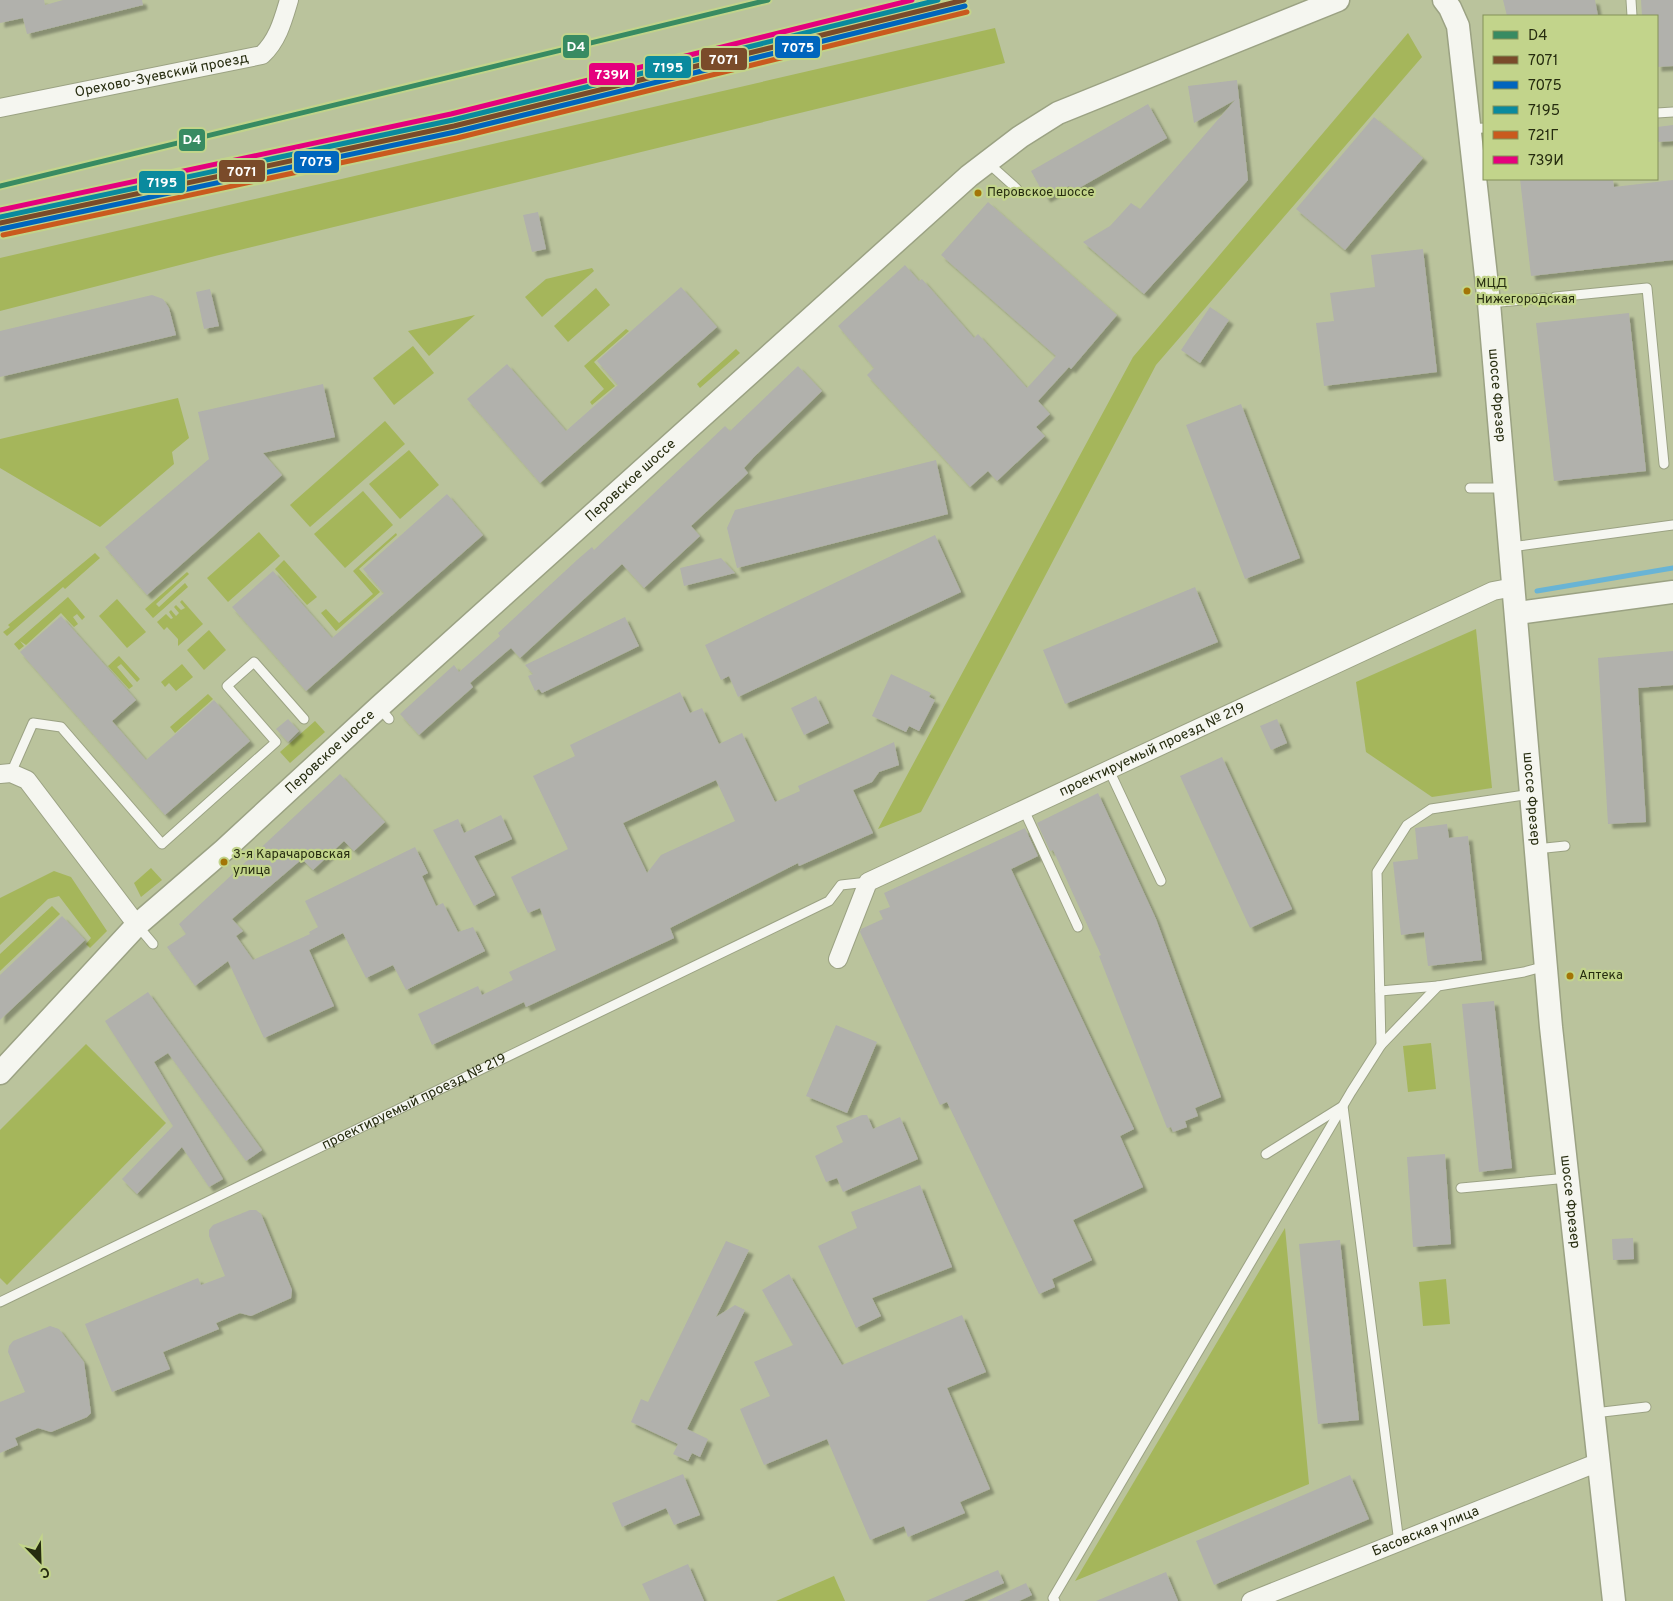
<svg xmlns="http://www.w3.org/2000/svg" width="1673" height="1601" viewBox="0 0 1673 1601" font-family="Overpass,sans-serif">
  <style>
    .green { fill: #a5b65b }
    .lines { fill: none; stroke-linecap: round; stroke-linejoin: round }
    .stream { stroke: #69b4d5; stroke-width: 5 }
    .building { fill: #b1b1ac; fill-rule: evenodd; filter: url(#shadow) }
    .service-casing { stroke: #9ba283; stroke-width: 11 }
    .minor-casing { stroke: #9ba283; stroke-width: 20 }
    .tertiary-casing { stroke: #9ba283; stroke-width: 25 }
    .service { stroke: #f5f6f0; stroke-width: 9 }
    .minor { stroke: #f5f6f0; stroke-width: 18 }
    .tertiary { stroke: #f5f6f0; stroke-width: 22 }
    .rail-1-casing { stroke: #c2d48b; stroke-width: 9 }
    .rail-2-casing { stroke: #c2d48b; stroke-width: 9 }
    .rail-3-casing { stroke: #c2d48b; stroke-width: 9 }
    .rail-4-casing { stroke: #c2d48b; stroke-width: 9 }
    .rail-5-casing { stroke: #c2d48b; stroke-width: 9 }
    .rail-6-casing { stroke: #c2d48b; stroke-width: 9 }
    .rail-1 { stroke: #388b62; stroke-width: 5 }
    .rail-2 { stroke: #7a4b2a; stroke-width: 5 }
    .rail-3 { stroke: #0065bd; stroke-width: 5 }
    .rail-4 { stroke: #0a8a9e; stroke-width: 5 }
    .rail-5 { stroke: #c95a1e; stroke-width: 5 }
    .rail-6 { stroke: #e5007d; stroke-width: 5 }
    .bus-dot { fill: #a37506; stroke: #c2d48b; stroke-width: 2 }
    .labels { text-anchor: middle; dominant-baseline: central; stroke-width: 4.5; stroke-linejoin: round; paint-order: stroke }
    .bus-label { font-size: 13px; fill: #262c0f; stroke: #c2d48b; text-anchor: start }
    .street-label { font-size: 14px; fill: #262c0f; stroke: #c2d48b }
    .line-badge { stroke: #c2d48b; stroke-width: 2 }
    .badge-label { font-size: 14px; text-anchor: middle; font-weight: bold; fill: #fff }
  </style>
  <defs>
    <filter id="shadow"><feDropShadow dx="4.5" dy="4.5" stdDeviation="1" flood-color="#0004"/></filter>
  </defs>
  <rect width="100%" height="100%" fill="#bac39c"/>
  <g class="green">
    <polygon points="995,28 1005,63 215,256 0,311 0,258"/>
    <polygon points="1408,33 1422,57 1156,365 921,812 878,829 1133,357"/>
    <polygon points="592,268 594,271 542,317 525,297 546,279"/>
    <polygon points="596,288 610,305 568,342 554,326"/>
    <polygon points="475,315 429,356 408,331"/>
    <polygon points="626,329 629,331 594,362 615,386 592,405 590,402 604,389 584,366"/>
    <polygon points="413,346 434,373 394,405 373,378"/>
    <polygon points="736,349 740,353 700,388 697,384"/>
    <polygon points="178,398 189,438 172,452 174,464 100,527 0,468 0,439"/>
    <polygon points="385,421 405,444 310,527 290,505"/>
    <polygon points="409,450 439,485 400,519 369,484"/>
    <polygon points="363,491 393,525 345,568 314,534"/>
    <polygon points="259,532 280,556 228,602 207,578"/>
    <polygon points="396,533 397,535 359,569 380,592 336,631 321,613 326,609 339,623 373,594 353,571"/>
    <polygon points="95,553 100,558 65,589 63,587 7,636 3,632 10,627 8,625"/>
    <polygon points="284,560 317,597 307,605 275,569"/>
    <polygon points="187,572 189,574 156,604 159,607 185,583 188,587 153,618 145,609"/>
    <polygon points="68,597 85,617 82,620 77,614 73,617 78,624 74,627 61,613 26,645 20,641 24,646 19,650 14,644"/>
    <polygon points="117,599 146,632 127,648 99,616"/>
    <polygon points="182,600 203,624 178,646 178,639 167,627 164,630 157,622 166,614 171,619 173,618 169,612 171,610 176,616 179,613 174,607 176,605 181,610 185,608 180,602"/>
    <polygon points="1476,629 1492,788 1432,797 1366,752 1356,682"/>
    <polygon points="209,630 226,650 204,670 187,650"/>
    <polygon points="119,656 140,679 137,682 121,664 117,667 133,686 129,689 108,666"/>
    <polygon points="182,664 193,677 176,691 169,683 165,687 161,682"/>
    <polygon points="208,694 213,699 175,733 170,727"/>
    <polygon points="315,721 325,732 290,763 280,752"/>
    <polygon points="151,868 162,880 141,897 134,883"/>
    <polygon points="54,871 71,877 107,931 90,948 86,944 91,938 59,896 48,899 0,945 0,898"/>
    <polygon points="52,906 60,914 0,971 0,954"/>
    <polygon points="1431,1043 1436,1089 1408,1092 1403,1046"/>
    <polygon points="86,1044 166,1123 7,1285 0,1278 0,1130"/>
    <polygon points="1285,1228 1309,1484 1075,1581"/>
    <polygon points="1446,1279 1450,1324 1423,1326 1419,1282"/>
    <polygon points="834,1576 845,1601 776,1601"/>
  </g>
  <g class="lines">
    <polyline class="stream" points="1537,591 1673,568"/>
  </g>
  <g class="building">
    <polygon points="0,0 44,0 45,5 63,0 142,0 143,5 27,34 23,18 0,23"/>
    <polygon points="1503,0 1595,0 1598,16 1507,16"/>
    <polygon points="1641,0 1673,0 1673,66 1657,67 1657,16 1642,16"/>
    <polygon points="1237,80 1248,180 1144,294 1083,242 1110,226 1131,203 1140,209 1235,100 1194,123 1188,86"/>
    <polygon points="1148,104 1167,138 1072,192 1069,186 1046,198 1031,171"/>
    <polygon points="1374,117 1423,158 1345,250 1296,209"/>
    <polygon points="1673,125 1673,141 1657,142 1657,127"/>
    <polygon points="1520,179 1613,179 1614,187 1673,180 1673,260 1531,276"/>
    <polygon points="988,202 1117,315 1071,369 1069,367 1038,401 1050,414 1036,427 1045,436 997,481 988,471 970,487 867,375 874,368 838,326 905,265 919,281 922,279 974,338 978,334 1027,388 1056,356 941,255"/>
    <polygon points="538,212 546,249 532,252 523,215"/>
    <polygon points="1423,249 1437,372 1324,386 1316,323 1334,321 1330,293 1375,287 1371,255"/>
    <polygon points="681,287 717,327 540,483 467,399 507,364 566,431 618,385 597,361"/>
    <polygon points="210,289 219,326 204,329 196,292"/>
    <polygon points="152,295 163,299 169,308 176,335 0,377 0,331"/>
    <polygon points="1210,307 1229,320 1200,363 1181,350"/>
    <polygon points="1629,313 1646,471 1554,481 1536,323"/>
    <polygon points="798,366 822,391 754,457 744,468 748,473 691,526 700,536 644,588 622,564 520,658 511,648 470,683 473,687 419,735 400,714 454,665 459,672 500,636 498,633 577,560 592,547 594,550 725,426 730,431"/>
    <polygon points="323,384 335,437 263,453 282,475 147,595 105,547 209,459 198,412"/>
    <polygon points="1241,404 1300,558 1245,579 1186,425"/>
    <polygon points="936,460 948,514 737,568 727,528 735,510"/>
    <polygon points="447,494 483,535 306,691 232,607 273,571 332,638 384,593 363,569"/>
    <polygon points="935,535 961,592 738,697 729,676 721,680 705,645"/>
    <polygon points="721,558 735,573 684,586 680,568"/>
    <polygon points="1195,587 1218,642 1065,704 1043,650"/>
    <polygon points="61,616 136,700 112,721 146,760 214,700 250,741 165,815 20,652"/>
    <polygon points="625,617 639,646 542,693 539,689 535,691 528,676 533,674 525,665"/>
    <polygon points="1673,651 1673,685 1638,688 1646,822 1608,824 1598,658"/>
    <polygon points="891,674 931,693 929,697 935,700 919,731 909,726 906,732 872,716"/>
    <path d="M680,692L690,713L702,708L719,744L742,733L775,802L800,791L798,786L894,742L899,765L879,772L872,782L853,790L873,833L799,866L798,863L670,928L674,938L526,1007L524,1002L432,1045L418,1014L478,986L482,995L513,980L509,972L556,950L540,908L528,913L511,877L568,849L533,776L575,756L570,745ZM716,780L735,821L661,855L647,873L623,823Z"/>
    <polygon points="816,696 829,723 804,735 791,708"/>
    <polygon points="288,719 299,731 288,742 276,729"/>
    <polygon points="1277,719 1287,743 1271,750 1260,726"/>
    <polygon points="1222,757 1292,909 1250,928 1180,776"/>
    <polygon points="340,774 385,822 354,851 344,841 313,870 302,859 232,919 243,931 236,936 253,960 310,934 309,932 318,927 305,901 415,847 428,873 422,876 436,906 443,903 458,932 473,927 485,951 406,990 393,965 366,978 343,933 309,950 334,1006 264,1038 228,961 195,986 167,947 186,934 179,924"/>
    <polygon points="1098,793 1156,919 1221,1097 1195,1108 1198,1116 1185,1121 1187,1127 1173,1132 1171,1127 1167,1128 1099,956 1101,955 1053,850 1050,851 1037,823"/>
    <polygon points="501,815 512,839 474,856 495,895 474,906 433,830 458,819 464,833"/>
    <polygon points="1447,824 1449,838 1468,836 1482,960 1428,966 1424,932 1401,935 1393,862 1418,859 1415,828"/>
    <polygon points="1025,828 1038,856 1011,869 1134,1129 1120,1136 1143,1187 1073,1220 1092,1260 1052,1279 1055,1287 1039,1294 947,1102 940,1105 860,932 861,929 883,919 879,911 890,907 884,893"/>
    <polygon points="62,916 85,940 0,1020 0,975"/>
    <polygon points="148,992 262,1150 246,1161 168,1053 154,1062 223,1179 209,1187 182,1147 137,1194 122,1179 173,1126 105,1021"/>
    <polygon points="1494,1001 1512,1168 1479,1172 1462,1004"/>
    <polygon points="836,1025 877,1042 847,1113 806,1096"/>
    <polygon points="862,1115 867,1115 873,1129 900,1117 918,1159 843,1192 837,1178 826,1182 815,1156 843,1142 836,1126"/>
    <polygon points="1445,1154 1451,1244 1413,1247 1407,1157"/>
    <polygon points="920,1185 952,1267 872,1298 881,1316 856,1328 818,1246 857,1228 851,1212"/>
    <polygon points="250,1210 256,1210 261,1214 292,1290 291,1298 251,1316 240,1313 216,1323 219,1329 163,1352 170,1369 112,1392 85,1324 198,1278 201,1285 225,1276 209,1236 209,1230 213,1225"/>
    <polygon points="1633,1238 1634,1259 1613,1260 1612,1239"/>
    <polygon points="1340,1240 1359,1420 1318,1424 1299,1244"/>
    <polygon points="726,1241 749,1250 716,1317 735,1305 745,1310 687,1429 708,1439 700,1457 692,1453 688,1461 673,1454 678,1444 631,1422 641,1399 648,1402"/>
    <polygon points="789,1274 842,1365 962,1315 986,1372 947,1388 990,1489 960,1502 965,1513 908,1537 904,1526 870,1540 827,1439 764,1465 740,1409 770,1396 754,1362 793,1345 762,1290"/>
    <polygon points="50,1326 59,1329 84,1362 91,1413 87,1417 51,1432 38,1428 15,1438 18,1445 0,1453 0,1402 25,1392 8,1352 9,1346 13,1341"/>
    <polygon points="683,1474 700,1515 674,1525 666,1508 622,1527 612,1503"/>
    <polygon points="1350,1475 1369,1519 1214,1585 1196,1541"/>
    <polygon points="688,1564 704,1601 650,1601 642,1584"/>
    <polygon points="998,1570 1004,1583 963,1601 926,1601"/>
    <polygon points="1166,1572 1178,1601 1096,1601"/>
    <polygon points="1026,1583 1032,1595 1019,1601 987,1601"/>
  </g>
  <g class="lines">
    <g class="service-casing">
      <g id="service">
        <polyline points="1631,0 1632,16"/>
        <polyline points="1657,113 1673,112"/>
        <polyline points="1469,129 1484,128"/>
        <polyline points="987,162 1017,189"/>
        <polyline points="1555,297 1647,288 1664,464"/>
        <polyline points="1489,303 1544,298"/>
        <polyline points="1470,488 1505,488"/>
        <polyline points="1511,547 1673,525"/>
        <polyline points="379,707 389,719"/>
        <polyline points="1109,770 1161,881"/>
        <polyline points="11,773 33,723 61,727 162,844 276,742 227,686 254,662 304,719"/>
        <polyline points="1024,810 1078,927"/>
        <polyline points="1536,849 1565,846"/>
        <polyline points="137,925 153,944"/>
        <polyline points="1380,991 1438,986"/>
        <polyline points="1381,1045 1438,986 1524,972 1546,966"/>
        <polyline points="1266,1154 1343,1106 1399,1543"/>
        <polyline points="1461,1188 1568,1178"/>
        <path id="s1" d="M0,1302L829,901L841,885L868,882"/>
        <polyline points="1594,1413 1646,1407"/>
        <polyline points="1055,1601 1053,1598 1351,1092 1381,1045 1377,872 1407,825 1431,809 1531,794"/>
      </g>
    </g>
    <g class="minor-casing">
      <g id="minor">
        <path id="s2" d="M0,108L262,55C278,40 283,20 289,0"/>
        <polyline points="0,774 11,773 27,780 137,925"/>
        <path id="s3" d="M838,959L868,882L1493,591L1514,587"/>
        <path id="s4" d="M1251,1601L1599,1462"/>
      </g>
    </g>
    <g class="tertiary-casing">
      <g id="tertiary">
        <path id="s5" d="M1444,0L1450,8L1458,26L1489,303L1551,1027L1614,1601"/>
        <polyline points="1517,613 1673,592"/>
        <path id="s6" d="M0,1073L137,925L224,850L379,707L969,176L1020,137L1058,113L1338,0"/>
      </g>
    </g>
    <use href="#service" class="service"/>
    <use href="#minor" class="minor"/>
    <use href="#tertiary" class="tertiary"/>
    <g class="rail-1-casing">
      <polyline id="rail-1" points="0,186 768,0"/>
    </g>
    <g class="rail-2-casing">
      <polyline id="rail-2" points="0,223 454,126 964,0"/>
    </g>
    <g class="rail-3-casing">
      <polyline id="rail-3" points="1,229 455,132 965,6"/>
    </g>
    <g class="rail-4-casing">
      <polyline id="rail-4" points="0,217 453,120 938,0"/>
    </g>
    <g class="rail-5-casing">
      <polyline id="rail-5" points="3,235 457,138 967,12"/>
    </g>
    <g class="rail-6-casing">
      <polyline id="rail-6" points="0,210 451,114 912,0"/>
    </g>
    <use href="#rail-1" class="rail-1"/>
    <use href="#rail-2" class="rail-2"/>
    <use href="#rail-3" class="rail-3"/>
    <use href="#rail-4" class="rail-4"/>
    <use href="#rail-5" class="rail-5"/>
    <use href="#rail-6" class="rail-6"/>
  </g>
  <g class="bus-dot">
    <circle cx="978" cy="193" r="4.5"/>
    <circle cx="1467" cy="291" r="4.5"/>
    <circle cx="224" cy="862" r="4.5"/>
    <circle cx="1570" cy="976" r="4.5"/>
  </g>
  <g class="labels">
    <g class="bus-label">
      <text x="987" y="193">Перовское шоссе</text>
      <text x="1476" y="284">МЦД<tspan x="1476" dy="16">Нижегородская</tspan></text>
      <text x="233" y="855">3-я Карачаровская<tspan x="233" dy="16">улица</tspan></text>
      <text x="1579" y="976">Аптека</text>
    </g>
    <g class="street-label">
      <text stroke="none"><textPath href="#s2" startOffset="165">Орехово-Зуевский проезд</textPath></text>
      <text stroke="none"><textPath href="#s5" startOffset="401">шоссе Фрезер</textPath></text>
      <text stroke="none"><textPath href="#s6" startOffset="866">Перовское шоссе</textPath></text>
      <text stroke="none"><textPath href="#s3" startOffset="396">проектируемый проезд № 219</textPath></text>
      <text stroke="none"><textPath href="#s6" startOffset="461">Перовское шоссе</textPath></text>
      <text stroke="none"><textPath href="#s5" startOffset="806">шоссе Фрезер</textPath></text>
      <text stroke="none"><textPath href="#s1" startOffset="460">проектируемый проезд № 219</textPath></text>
      <text stroke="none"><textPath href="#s5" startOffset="1211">шоссе Фрезер</textPath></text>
      <text stroke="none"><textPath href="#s4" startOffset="188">Басовская улица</textPath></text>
    </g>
  </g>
  <g class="line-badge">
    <rect x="562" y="34" width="28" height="25" rx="5" fill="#388b62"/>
    <rect x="774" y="35" width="47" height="24" rx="5" fill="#0065bd"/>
    <rect x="700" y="47" width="48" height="24" rx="5" fill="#7a4b2a"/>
    <rect x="644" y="55" width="48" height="24" rx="5" fill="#0a8a9e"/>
    <rect x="588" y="62" width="48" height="24" rx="5" fill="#e5007d"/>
    <rect x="178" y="128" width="28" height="24" rx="5" fill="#388b62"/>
    <rect x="293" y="150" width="47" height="24" rx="5" fill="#0065bd"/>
    <rect x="218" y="159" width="48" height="24" rx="5" fill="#7a4b2a"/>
    <rect x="138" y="170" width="48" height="24" rx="5" fill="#0a8a9e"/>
  </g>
  <g class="badge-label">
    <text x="576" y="51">D4</text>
    <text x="798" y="52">7075</text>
    <text x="724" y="64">7071</text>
    <text x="668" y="72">7195</text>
    <text x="612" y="79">739И</text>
    <text x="192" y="144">D4</text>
    <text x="316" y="166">7075</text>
    <text x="242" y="176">7071</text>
    <text x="162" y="187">7195</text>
  </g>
  <rect x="1483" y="15" width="175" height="165" fill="#c2d48b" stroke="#849159"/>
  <rect x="1493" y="31" width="25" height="8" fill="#388b62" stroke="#849159"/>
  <text x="1528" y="40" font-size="15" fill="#262c0f">D4</text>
  <rect x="1493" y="56" width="25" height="8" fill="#7a4b2a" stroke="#849159"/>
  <text x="1528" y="65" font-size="15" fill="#262c0f">7071</text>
  <rect x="1493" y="81" width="25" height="8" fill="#0065bd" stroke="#849159"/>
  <text x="1528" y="90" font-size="15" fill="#262c0f">7075</text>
  <rect x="1493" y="106" width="25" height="8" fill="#0a8a9e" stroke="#849159"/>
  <text x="1528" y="115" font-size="15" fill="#262c0f">7195</text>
  <rect x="1493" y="131" width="25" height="8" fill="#c95a1e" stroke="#849159"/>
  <text x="1528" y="140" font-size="15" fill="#262c0f">721Г</text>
  <rect x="1493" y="156" width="25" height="8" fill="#e5007d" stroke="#849159"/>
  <text x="1528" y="165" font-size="15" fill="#262c0f">739И</text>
  <g transform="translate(40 1561) rotate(157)" stroke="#c2d48b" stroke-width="4" paint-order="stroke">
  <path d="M0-4L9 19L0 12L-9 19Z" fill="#262c0f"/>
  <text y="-8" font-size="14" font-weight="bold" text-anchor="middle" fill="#262c0f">С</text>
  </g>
</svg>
